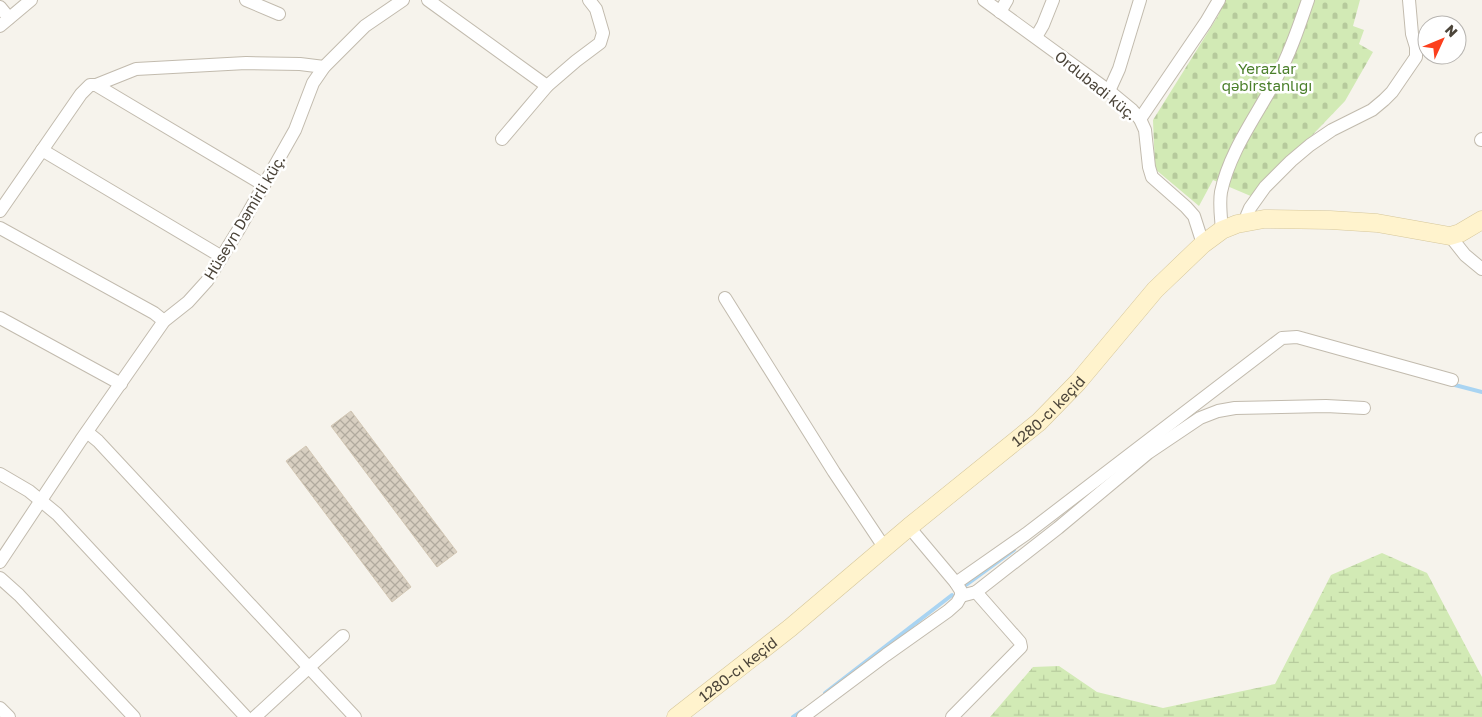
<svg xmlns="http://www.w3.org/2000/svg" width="1482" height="717" viewBox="0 0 1482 717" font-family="'Golos Text',sans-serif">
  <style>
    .wetland { fill: url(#wetland-marsh) }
    .cemetery { fill: url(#cemetery-stones) }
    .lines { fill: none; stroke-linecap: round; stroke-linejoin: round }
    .stream { stroke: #a9d4f2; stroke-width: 4 }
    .building { fill: url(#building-cross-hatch); stroke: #d3c7b4 }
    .street-casing { stroke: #c2bbae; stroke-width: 14 }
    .secondary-casing { stroke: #d6c79b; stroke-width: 19 }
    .street { stroke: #fff; stroke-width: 12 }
    .secondary { stroke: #fff3cd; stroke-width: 18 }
    .labels { text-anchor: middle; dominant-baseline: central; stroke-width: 5; stroke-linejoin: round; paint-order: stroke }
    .park-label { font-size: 15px; fill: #4a7f2a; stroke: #fff }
    .street-label { font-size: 15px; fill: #4b4439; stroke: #fff }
  </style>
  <defs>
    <pattern id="wetland-marsh" width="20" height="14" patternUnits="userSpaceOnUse" patternTransform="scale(1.25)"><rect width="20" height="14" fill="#d2eab5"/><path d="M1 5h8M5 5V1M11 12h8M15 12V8" fill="none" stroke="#b6ca9c"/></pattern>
    <pattern id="cemetery-stones" width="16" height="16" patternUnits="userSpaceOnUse" patternTransform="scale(1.25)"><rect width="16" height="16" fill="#d2eab5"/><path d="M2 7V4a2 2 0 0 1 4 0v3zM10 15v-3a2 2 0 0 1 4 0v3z" fill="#b6ca9c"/></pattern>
    <pattern id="building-cross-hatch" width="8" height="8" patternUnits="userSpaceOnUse" patternTransform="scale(1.25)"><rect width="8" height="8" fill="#d8cfc1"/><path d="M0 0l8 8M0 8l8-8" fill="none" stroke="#b1aa9e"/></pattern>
  </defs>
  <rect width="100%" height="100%" fill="#f6f3ec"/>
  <polygon class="wetland" points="1382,553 1427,573 1482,677 1482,717 990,717 1033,667 1059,666 1097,692 1163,708 1275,684 1331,575"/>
  <polygon class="cemetery" points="1224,0 1360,0 1353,26 1364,30 1359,44 1373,52 1345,101 1253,197 1213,180 1199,206 1155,169 1153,120 1218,16"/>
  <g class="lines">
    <g class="stream">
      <polyline points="1451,384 1482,392"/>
      <polyline points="966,585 1014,550"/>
      <polyline points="825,693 952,595"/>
      <polyline points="793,717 802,711"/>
    </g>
  </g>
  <g class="building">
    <polygon points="351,411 457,552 437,567 331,426"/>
    <polygon points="306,446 411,587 392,602 286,461"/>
  </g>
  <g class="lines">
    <g class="street-casing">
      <g id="street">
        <polyline points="246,0 279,14"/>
        <polyline points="428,0 547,86"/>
        <polyline points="984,0 1109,91 1132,110 1140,119 1145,130 1149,167 1152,177 1186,207 1194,216 1203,244"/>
        <polyline points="0,7 9,18"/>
        <polyline points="1000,12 1007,0"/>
        <polyline points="0,26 31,0"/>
        <polyline points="1036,37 1043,25 1053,0"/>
        <polyline points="96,85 136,69 246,63 300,64 324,67"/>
        <polyline points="1109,91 1119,69 1140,0"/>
        <polyline points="1140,119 1206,22 1219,0"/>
        <polyline points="502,139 547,86 576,61 600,43 603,33 596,9 589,0"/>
        <polyline points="1481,140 1482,139"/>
        <polyline points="42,150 222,257"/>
        <polyline points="0,211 81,94 90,85 96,85 264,185"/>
        <polyline points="1247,221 1247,215 1250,208 1265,187 1291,161 1310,145 1332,130 1372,110 1384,100 1392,92 1416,57 1416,47 1412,34 1409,0"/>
        <polyline points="0,228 154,313 164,321"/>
        <path d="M1222,230C1221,217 1219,204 1221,192C1230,149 1259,113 1278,75C1291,51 1299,26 1308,0"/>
        <polyline points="1450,236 1465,255 1482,269"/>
        <polyline points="725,298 834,472 884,547"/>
        <polyline points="0,318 121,384"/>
        <polyline points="87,432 98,441 355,717"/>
        <polyline points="0,474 29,491 57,514 246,717"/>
        <polyline points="0,562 81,440 164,321 188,302 207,281 239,229 295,130 313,83 324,67 365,26 403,0"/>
        <polyline points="0,578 19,595 134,717"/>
        <polyline points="956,583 1026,534 1282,338 1297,337 1452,380"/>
        <polyline points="961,596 976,592 1058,528 1148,453 1200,418 1218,411 1235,408 1326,406 1364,408"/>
        <polyline points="0,708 9,717"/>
        <polyline points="255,717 343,636"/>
        <polyline points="803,717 886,655 948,611 957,603 961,596 961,591 956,583 909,527"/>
        <polyline points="952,717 1021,647 1020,642 976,592"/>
      </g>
    </g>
    <g class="secondary-casing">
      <g id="secondary">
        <path id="s1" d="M676,717L790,628L909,527L1039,422L1078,382L1155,290L1203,244L1222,230L1237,224L1264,219L1330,220L1377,223L1450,236L1460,233L1482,220"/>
      </g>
    </g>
    <use href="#street" class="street"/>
    <use href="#secondary" class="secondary"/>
  </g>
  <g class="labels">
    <g class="park-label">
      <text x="1267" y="68">Yerazlar<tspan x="1267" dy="17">qəbirstanlığı</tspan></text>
    </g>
    <g class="street-label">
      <text transform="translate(1096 85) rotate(39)">Ordubadi küç.</text>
      <text transform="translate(244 217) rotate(-59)">Hüseyn Dəmirli küç.</text>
      <text stroke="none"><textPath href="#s1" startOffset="482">1280-cı keçid</textPath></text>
      <text stroke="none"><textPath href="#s1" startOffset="78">1280-cı keçid</textPath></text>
    </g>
  </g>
  <g transform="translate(1442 40) rotate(46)"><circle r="24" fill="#ffffff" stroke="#b7b4b0"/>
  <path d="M0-4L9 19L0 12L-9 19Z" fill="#fc3f1d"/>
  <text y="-8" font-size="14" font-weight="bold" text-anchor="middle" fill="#4b4439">N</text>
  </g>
</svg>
